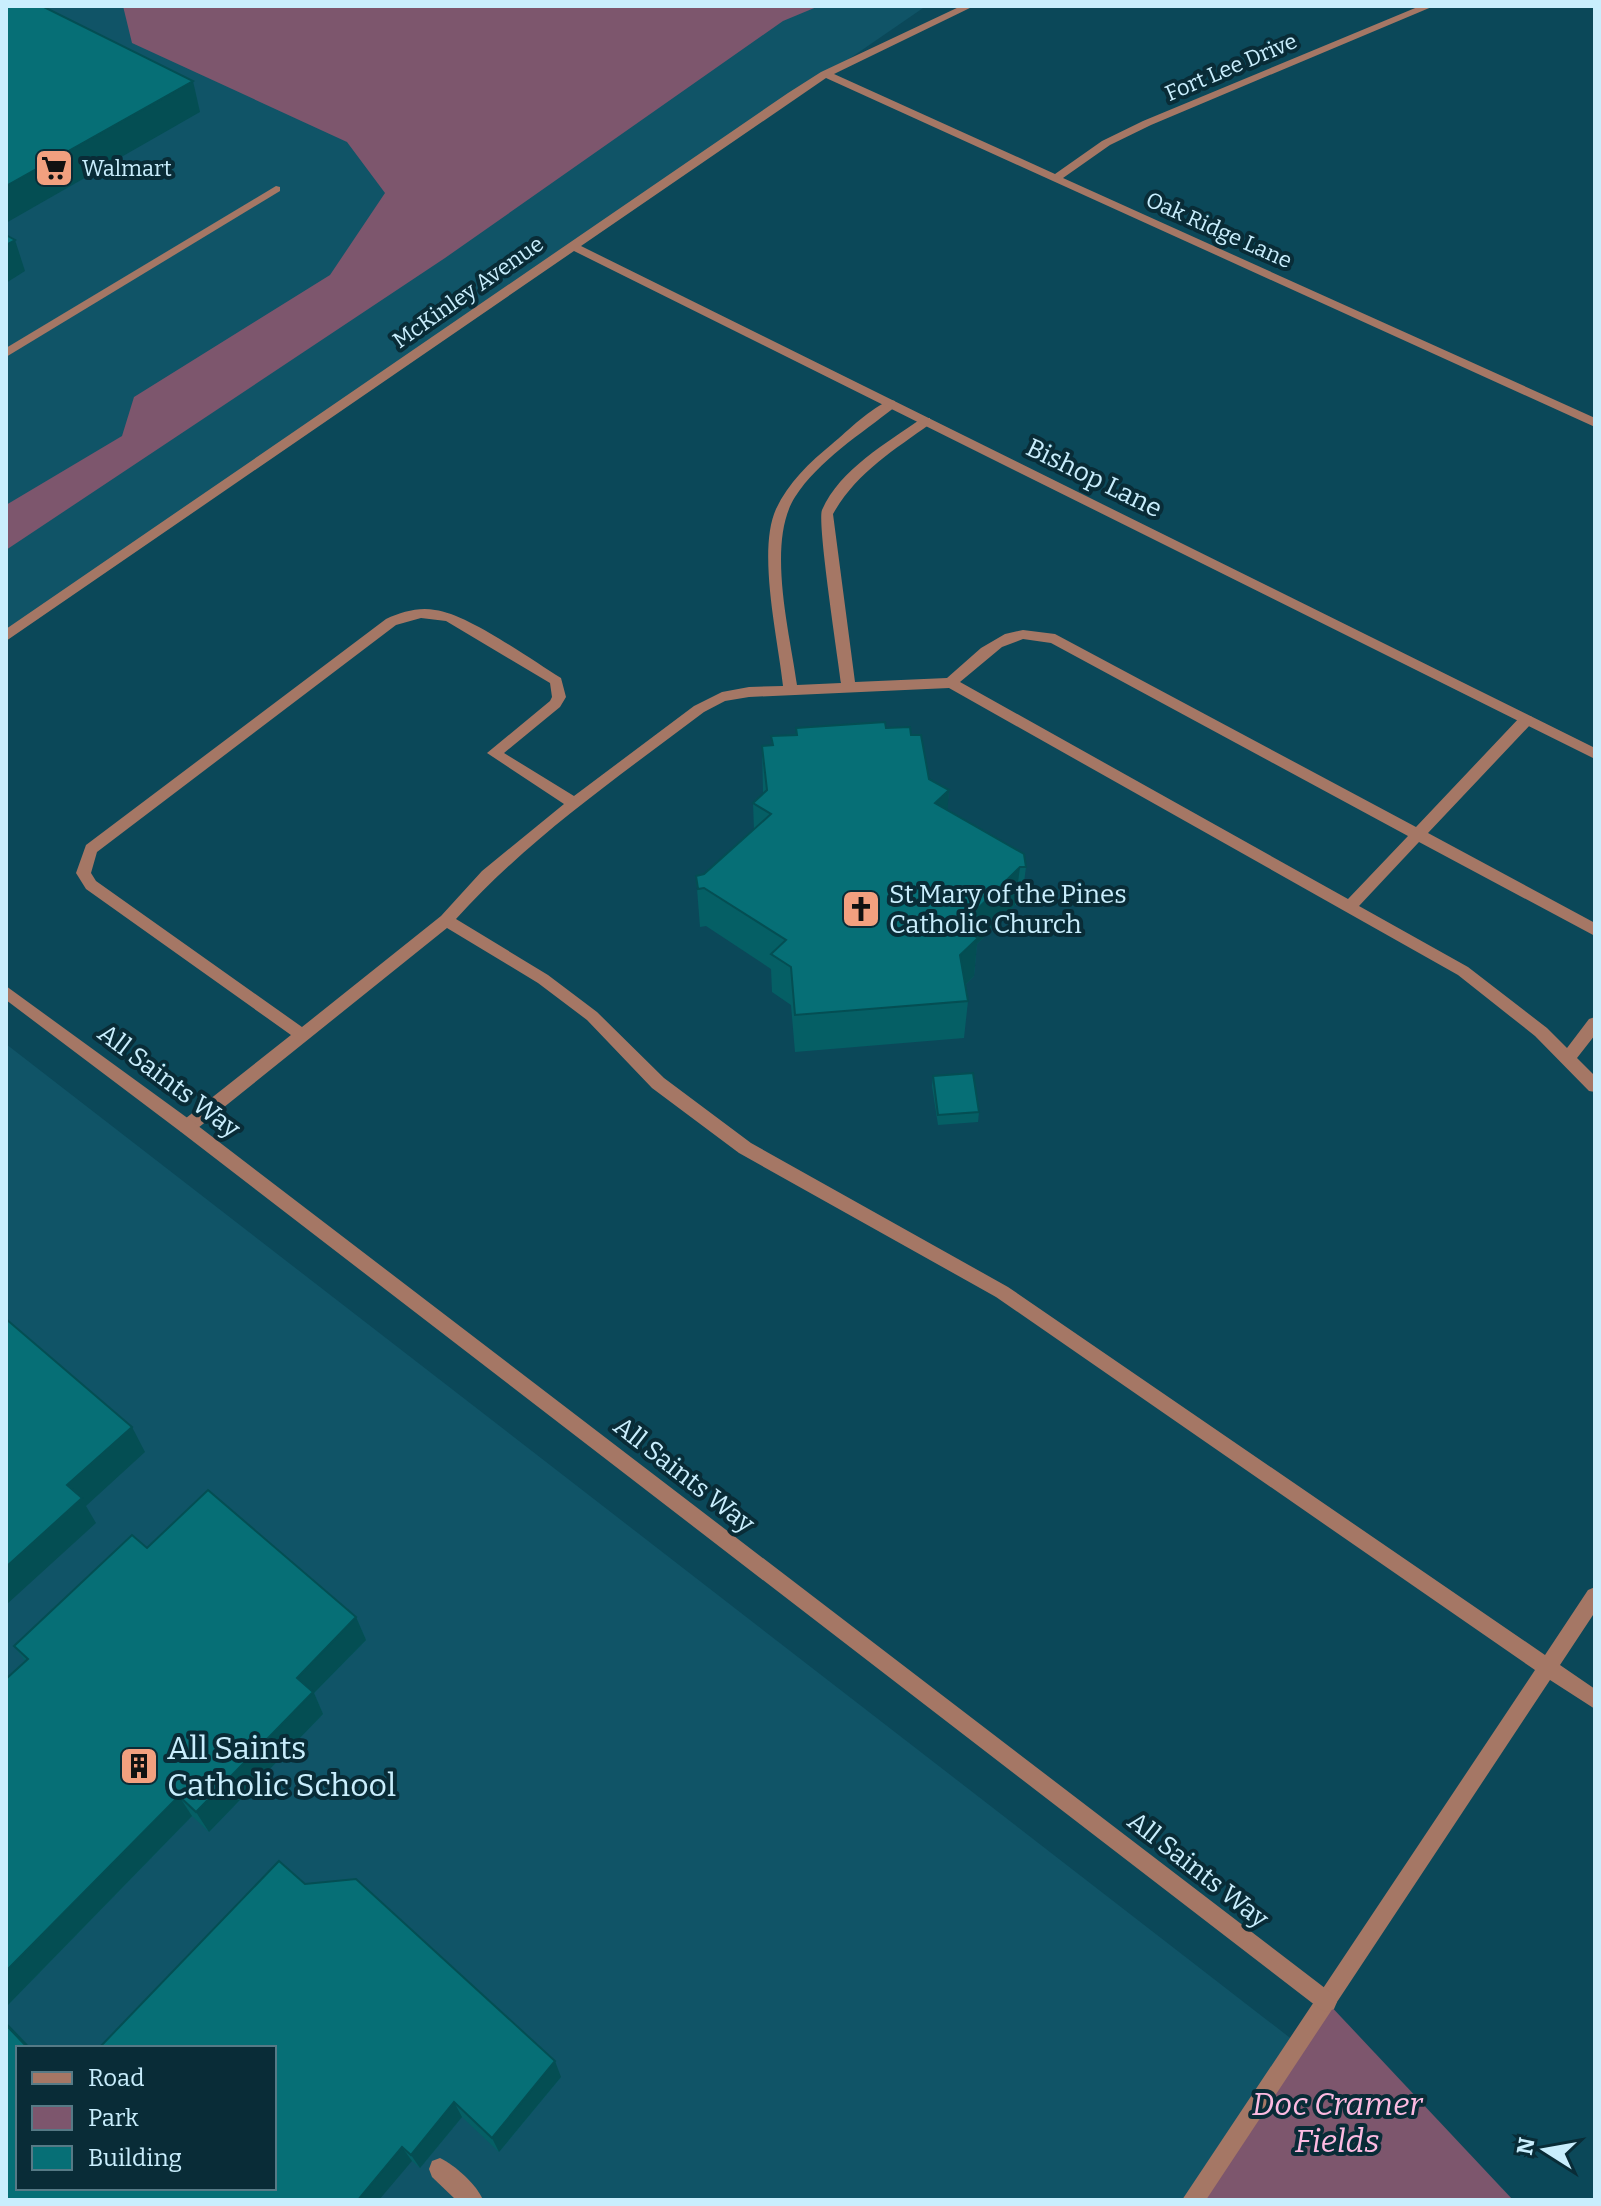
<svg xmlns="http://www.w3.org/2000/svg" width="1601" height="2206" viewBox="0 0 1601 2206" font-family="Bitter,serif">
  <style>
    .built { fill: #105467; fill-rule: evenodd }
    .green { fill: #7d566d }
    .lines { fill: none; stroke-linecap: round; stroke-linejoin: round }
    .service { fill: #a57765; fill-rule: evenodd }
    .minor { fill: #a57765; fill-rule: evenodd }
    .wall { fill: #055f65 }
    .shaded-wall { fill: #044e53 }
    .building { fill: #066f76; stroke: #044e53; stroke-width: 2 }
    .labels { text-anchor: middle; dominant-baseline: central; stroke-width: 8; stroke-linejoin: round; paint-order: stroke }
    .far-street-label { font-size: 22px; fill: #c9eefd; stroke: #092c37 }
    .far-poi-label { font-size: 22px; fill: #c9eefd; stroke: #092c37; text-anchor: start }
    .street-label { font-size: 26px; fill: #c9eefd; stroke: #092c37 }
    .poi-label { font-size: 26px; fill: #c9eefd; stroke: #092c37; text-anchor: start }
    .near-poi-label { font-size: 32px; fill: #c9eefd; stroke: #092c37; text-anchor: start }
    .near-park-label { font-size: 32px; font-style: italic; fill: #fcbae1; stroke: #092c37 }
  </style>
  <rect width="100%" height="100%" fill="#0b4859"/>
  <g class="built">
    <polygon points="6,6 926,6 6,638"/>
    <path d="M6,1044L1298,2044L1193,2200H6ZM18,2048H274V2188H18Z"/>
  </g>
  <g class="green">
    <polygon points="123,6 819,6 783,21 445,258 6,550 6,505 122,436 134,397 330,275 385,193 347,142 132,43"/>
    <polygon points="1327,2002 1513,2200 1193,2200"/>
  </g>
  <g class="lines">
    <g class="service">
      <polygon points="276,186 280,187 280,191 6,357 6,348"/>
      <path d="M891,400L895,401V407C861,434 819,460 795,497C766,543 790,633 797,685L841,683C838,658 817,523 822,510C840,469 887,443 922,418H930V424C894,450 856,473 833,514L855,682L947,678L981,648L1005,634L1023,630L1055,634L1416,827L1521,716H1531L1533,720L1531,724L1428,833L1595,923V936L1419,842L1359,906L1468,967L1547,1028L1567,1048L1589,1019L1595,1017V1035L1577,1058L1595,1076V1092L1589,1091L1535,1036L1458,975L949,688L749,697L725,701L704,712C618,777 528,839 456,919L548,975L597,1012L664,1078L751,1143L1008,1287L1545,1655L1588,1590L1595,1587V1612L1560,1665L1595,1689V1709L1550,1680L1206,2200H1182L1535,1670L996,1297L739,1153L652,1088L587,1020L538,983L447,928L193,1132H181L179,1127L181,1122L291,1035L86,889L76,873L86,845L386,619C402,612 418,607 435,610C468,614 530,659 561,678L566,697L560,707L504,753L574,796L694,706L722,692L749,687L783,686C778,639 757,551 776,509C788,483 810,462 832,444C849,430 870,408 891,400ZM421,618L446,621L550,683L552,697L550,701L487,753L564,804L482,871L441,916L302,1027L96,881L91,873L97,852L396,625ZM1023,639L1051,643L1408,836L1348,899L960,682L1002,647Z"/>
      <path d="M440,2158C455,2165 477,2185 483,2200H456L432,2177L429,2169L432,2161Z"/>
    </g>
    <g class="minor">
      <polygon points="961,6 974,6 834,74 1055,174 1102,141 1143,121 1420,6 1434,6 1151,125 1110,145 1063,178 1595,418 1595,427 826,78 581,246 1595,748 1595,759 574,251 6,641 6,629 788,93 821,72"/>
      <polygon points="6,986 193,1122 1334,1995 1337,2002 1334,2009 1327,2012 1320,2009 181,1132 6,1000"/>
    </g>
  </g>
  <g class="wall">
    <polygon points="886,728 911,735 929,779 949,790 947,810 1026,867 1021,906 1015,905 977,944 974,976 965,985 968,1001 964,1038 795,1052 791,1005 772,992 771,969 706,926 700,927 696,876 704,874 754,830 753,803 763,793 762,746 772,745 771,736"/>
    <polygon points="933,1076 979,1112 978,1122 938,1125 932,1086"/>
    <polygon points="147,1548 356,1617 366,1640 314,1693 323,1714 209,1832 192,1816 6,2007 6,1679 25,1661 14,1646"/>
    <polygon points="305,1884 561,2077 499,2152 462,2117 420,2168 412,2161 18,2188"/>
  </g>
  <g class="shaded-wall">
    <polygon points="193,81 200,112 6,223 6,186"/>
    <polygon points="15,240 25,271 6,283 6,245"/>
    <polygon points="949,790 946,829 935,803"/>
    <polygon points="1020,867 1015,905 977,944 974,976 957,993 959,927"/>
    <polygon points="132,1427 145,1452 86,1506 96,1523 6,1605 6,1567 67,1485"/>
    <polygon points="356,1617 366,1640 314,1693 323,1714 209,1832 196,1812 297,1678"/>
    <polygon points="179,1796 192,1816 6,2007 6,1971"/>
    <polygon points="6,2022 31,2048 28,2048 6,2025"/>
    <polygon points="555,2061 561,2077 499,2152 492,2138"/>
    <polygon points="454,2102 462,2117 420,2168 411,2155"/>
    <polygon points="402,2147 412,2161 379,2200 358,2200"/>
  </g>
  <g class="building">
    <polygon points="6,6 42,6 193,81 6,186"/>
    <polygon points="6,235 15,240 6,245"/>
    <polygon points="885,722 886,728 910,727 911,735 921,735 929,779 949,790 935,803 1024,854 1026,867 1020,867 959,927 978,938 960,955 968,1001 795,1015 791,967 771,954 786,940 704,888 698,889 696,876 704,874 771,814 753,803 767,790 762,746 773,745 771,736 797,735 796,728"/>
    <polygon points="973,1073 979,1112 938,1115 933,1076"/>
    <polygon points="6,1319 132,1427 67,1485 82,1498 6,1567"/>
    <polygon points="208,1490 356,1617 297,1678 313,1692 196,1812 179,1796 6,1971 6,1679 28,1659 14,1646 132,1535 147,1548"/>
    <polygon points="279,1861 305,1884 356,1879 555,2061 492,2138 454,2102 411,2155 402,2147 358,2200 6,2200 6,2025 28,2048 18,2048 18,2188 274,2188 274,2048 99,2048"/>
  </g>
  <defs>
    <g id="supermarket-square" transform="scale(2)"><rect x="-9" y="-9" width="18" height="18" rx="4" fill="#f2a07f" stroke="#092c37"/><path d="M-6-5.5h2.5l.6 2H6L4.5 2H-2.5L-4.4-4H-6ZM-1.5 3.2a1.3 1.3 0 1 0 .1 0ZM3 3.2a1.3 1.3 0 1 0 .1 0Z" fill="#111"/></g>
    <g id="church-square" transform="scale(2)"><rect x="-9" y="-9" width="18" height="18" rx="4" fill="#f2a07f" stroke="#092c37"/><path d="M-1.2-6h2.4v3.5h3.3v2.4h-3.3V6h-2.4V-.1h-3.3v-2.4h3.3Z" fill="#111"/></g>
    <g id="building-square" transform="scale(2)"><rect x="-9" y="-9" width="18" height="18" rx="4" fill="#f2a07f" stroke="#092c37"/><path d="M-4-6H4V6H1V3H-1V6H-4ZM-2.5-4.3h1.7v1.8h-1.7ZM.8-4.3h1.7v1.8H.8ZM-2.5-1h1.7V.8h-1.7ZM.8-1h1.7V.8H.8Z" fill="#111"/></g>
  </defs>
  <g fill-rule="evenodd">
    <use href="#supermarket-square" x="54" y="168"/>
    <use href="#church-square" x="861" y="909"/>
    <use href="#building-square" x="139" y="1766"/>
  </g>
  <g class="labels">
    <g class="far-street-label">
      <text transform="translate(1231 67) rotate(-23)">Fort Lee Drive</text>
      <text transform="translate(1219 230) rotate(24)">Oak Ridge Lane</text>
      <text transform="translate(468 292) rotate(-35)">McKinley Avenue</text>
    </g>
    <g class="far-poi-label">
      <text x="82" y="168">Walmart</text>
    </g>
    <g class="street-label">
      <text transform="translate(1094 478) rotate(26)">Bishop Lane</text>
      <text transform="translate(169 1081) rotate(37)">All Saints Way</text>
      <text transform="translate(684 1475) rotate(38)">All Saints Way</text>
      <text transform="translate(1198 1870) rotate(38)">All Saints Way</text>
    </g>
    <g class="poi-label">
      <text x="889" y="894">St Mary of the Pines<tspan x="889" dy="30">Catholic Church</tspan></text>
    </g>
    <g class="near-poi-label">
      <text x="167" y="1748">All Saints<tspan x="167" dy="37">Catholic School</tspan></text>
    </g>
    <g class="near-park-label">
      <text x="1337" y="2104">Doc Cramer<tspan x="1337" dy="37">Fields</tspan></text>
    </g>
  </g>
  <rect width="1601" height="2206" fill="none" stroke="#c9eefd" stroke-width="16"/>
  <rect x="16" y="2046" width="260" height="144" fill="#092c37" stroke="#567a86" stroke-width="2"/>
  <rect x="32" y="2072" width="40" height="12" fill="#a57765" stroke="#567a86" stroke-width="2"/>
  <text x="88" y="2086" font-size="24" fill="#c9eefd">Road</text>
  <rect x="32" y="2106" width="40" height="24" fill="#7d566d" stroke="#567a86" stroke-width="2"/>
  <text x="88" y="2126" font-size="24" fill="#c9eefd">Park</text>
  <rect x="32" y="2146" width="40" height="24" fill="#066f76" stroke="#567a86" stroke-width="2"/>
  <text x="88" y="2166" font-size="24" fill="#c9eefd">Building</text>
  <g transform="translate(1545 2150) rotate(281)" stroke="#092c37" stroke-width="6" paint-order="stroke">
  <path d="M0-6L14 30L0 20L-14 30Z" fill="#c9eefd"/>
  <text y="-12" font-size="22" font-weight="bold" text-anchor="middle" fill="#c9eefd">N</text>
  </g>
</svg>
